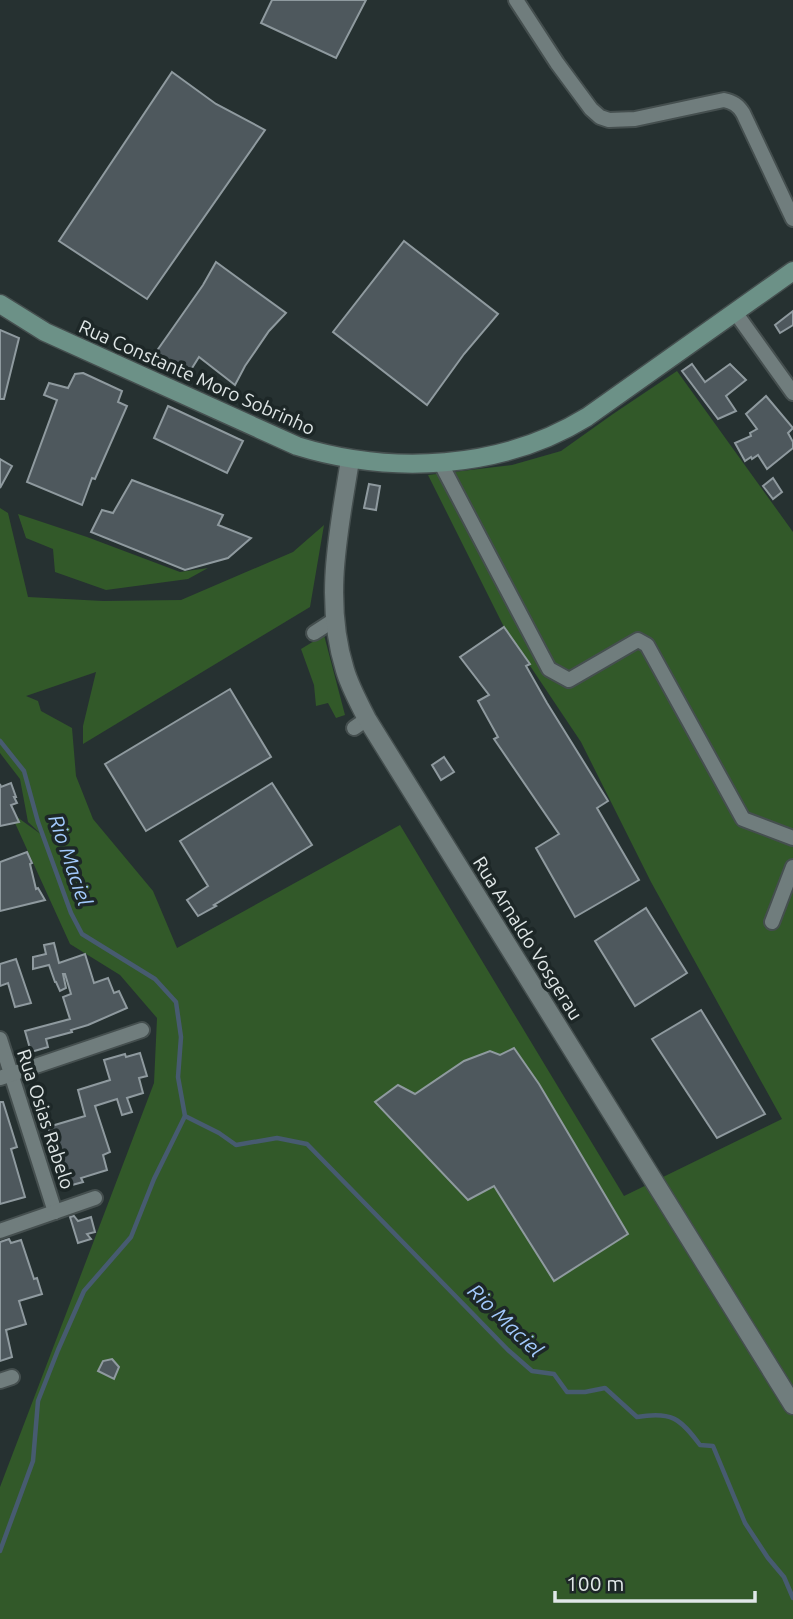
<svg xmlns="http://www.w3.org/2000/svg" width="793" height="1619" viewBox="0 0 793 1619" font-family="Ubuntu,sans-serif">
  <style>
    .green { fill: #325929 }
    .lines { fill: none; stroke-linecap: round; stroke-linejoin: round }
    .stream { stroke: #475b70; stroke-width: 4.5 }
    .building { fill: #4e585d; stroke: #8f9a9f; stroke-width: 2 }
    .minor-casing { stroke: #454f4f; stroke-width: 18 }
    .tertiary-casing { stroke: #454f4f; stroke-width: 21 }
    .secondary-casing { stroke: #454f4f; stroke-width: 21 }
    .minor { stroke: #707d7d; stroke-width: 14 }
    .tertiary { stroke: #707d7d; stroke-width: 18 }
    .secondary { stroke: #6c9187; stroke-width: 18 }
    .labels { text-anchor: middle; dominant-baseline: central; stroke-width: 7; stroke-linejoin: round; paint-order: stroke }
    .street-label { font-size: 19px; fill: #e0e7e7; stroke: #1d2727 }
    .water-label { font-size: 21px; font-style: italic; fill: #a2c9fc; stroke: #1d2727 }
  </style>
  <rect width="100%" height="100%" fill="#263131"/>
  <g class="green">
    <polygon points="677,371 793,532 793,1619 0,1619 0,1487 154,1083 157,1018 120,975 70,944 10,812 42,835 28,822 20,779 0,753 0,508 8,513 28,597 103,601 181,600 293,552 324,525 310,607 83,744 83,726 96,672 26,696 38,701 41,711 72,728 76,776 93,819 153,891 177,948 400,825 624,1196 782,1119 651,882 581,742 504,627 428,475 512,465 561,451 613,414"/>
    <polygon points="18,514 87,537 180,572 208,568 188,579 106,590 55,572 53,549 26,538"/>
    <polygon points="324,635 345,715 336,718 328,703 316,706 314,685 301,649"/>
  </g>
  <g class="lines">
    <g class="stream">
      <polyline points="0,741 24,771 38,822 71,913 82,934 155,979 176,1002 181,1037 178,1077 185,1116 154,1179 131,1237 84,1291 58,1350 38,1401 33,1461 0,1551"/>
      <path d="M185,1116L219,1133L236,1145L277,1138L307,1144L508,1350L532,1371L554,1374L567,1392H585L605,1388L637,1417C671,1411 680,1418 700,1445L713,1446L745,1523L768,1558L784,1577L793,1598"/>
    </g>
  </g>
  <g class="building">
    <polygon points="272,0 366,0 336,58 261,23"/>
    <polygon points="172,72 216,104 265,130 147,299 59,241"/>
    <polygon points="404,241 498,314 464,354 427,405 333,332"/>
    <polygon points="216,262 286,313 269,331 245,366 235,385 199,357 187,376 156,352 203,285"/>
    <polygon points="793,311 793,325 780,333 775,325"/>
    <polygon points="0,330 19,338 4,399 0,399"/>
    <polygon points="692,364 705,382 730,364 746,380 726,396 736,411 718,419 682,371"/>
    <polygon points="83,373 122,391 118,402 127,406 95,479 92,478 82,505 27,482 57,400 44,395 49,383 68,388 75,374"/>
    <polygon points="766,396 793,428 788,433 793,442 793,448 767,469 758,455 752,459 751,457 745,461 735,443 751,436 750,433 757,429 746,414"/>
    <polygon points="168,406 243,441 227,473 154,438"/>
    <polygon points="0,459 12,466 0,488"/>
    <polygon points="773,478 782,492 773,499 763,486"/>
    <polygon points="132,480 223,515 218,525 251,538 228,558 185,570 91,532 102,510 113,513"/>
    <polygon points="369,484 380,486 376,510 364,508"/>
    <polygon points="504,627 530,664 526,666 547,703 608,801 597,808 639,880 575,917 536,848 559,834 494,739 498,737 478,701 489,695 460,657"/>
    <polygon points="230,689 271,757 146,831 105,764"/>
    <polygon points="444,757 454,772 441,780 432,765"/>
    <polygon points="11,783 16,797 14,797 17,803 11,805 19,822 0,826 0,784 1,787"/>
    <polygon points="272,783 312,845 214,905 216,906 198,916 187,900 208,886 180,841"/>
    <polygon points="27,852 32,863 30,864 36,889 38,888 45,900 0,911 0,862"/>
    <polygon points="646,908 687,973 635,1006 595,941"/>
    <polygon points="54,943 59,963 85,954 94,983 108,978 114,993 119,991 127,1008 88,1025 71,1030 72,1032 46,1039 48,1047 31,1052 25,1031 70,1019 63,997 71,994 65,974 63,974 66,988 60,991 56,982 55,982 49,965 33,969 33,957 46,954 44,945"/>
    <polygon points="16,959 31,1003 15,1007 8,983 0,986 0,964"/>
    <polygon points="701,1010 765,1114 717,1138 652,1039"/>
    <polygon points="514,1048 539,1084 628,1234 554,1281 494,1186 468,1200 375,1102 398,1085 415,1094 464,1061 490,1051 500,1055"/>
    <polygon points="140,1053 147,1076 139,1078 143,1093 127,1098 132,1112 122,1115 117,1099 95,1106 110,1152 103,1155 107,1170 81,1178 83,1182 61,1188 56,1172 61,1171 48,1127 85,1116 78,1090 110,1080 104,1060 125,1054 126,1057"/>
    <polygon points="0,1102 3,1102 17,1147 11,1149 25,1197 0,1204"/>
    <polygon points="74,1216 78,1221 91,1217 95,1232 87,1234 91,1239 78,1243 70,1217"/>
    <polygon points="9,1239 11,1243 21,1240 34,1279 37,1278 42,1294 19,1301 26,1324 6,1330 12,1357 0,1361 0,1242"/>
    <polygon points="112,1359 119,1367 114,1379 98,1371 103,1361"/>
  </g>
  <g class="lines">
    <g class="minor-casing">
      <g id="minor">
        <path d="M516,0L557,63L591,109L600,117L609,120L635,119L724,100C733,102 738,105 743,113L793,219"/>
        <polyline points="735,312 793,393"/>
        <polyline points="440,462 549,669 569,680 638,640 647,645 743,819 793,838"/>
        <polyline points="314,633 334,620"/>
        <polyline points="354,728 367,719"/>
        <polyline points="772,922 793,867"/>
        <polyline points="0,1039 55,1212"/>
        <polyline points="0,1078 142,1030"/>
        <polyline points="0,1231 95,1198"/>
        <polyline points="0,1381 12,1377"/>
      </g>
    </g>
    <g class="tertiary-casing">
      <path id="tertiary" d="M350,460C339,530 323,600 345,670C350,687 359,703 367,719L793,1405"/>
    </g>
    <g class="secondary-casing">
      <path id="secondary" d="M0,304L45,332L297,446C391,475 501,470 587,417L793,271"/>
    </g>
    <use href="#minor" class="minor"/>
    <use href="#tertiary" class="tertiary"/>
    <use href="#secondary" class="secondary"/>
  </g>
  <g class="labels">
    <g class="street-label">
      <text transform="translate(197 377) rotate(24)">Rua Constante Moro Sobrinho</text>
      <text transform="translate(528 938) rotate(58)">Rua Arnaldo Vosgerau</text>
      <text transform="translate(46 1119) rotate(72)">Rua Osias Rabelo</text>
    </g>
    <g class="water-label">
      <text transform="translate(71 860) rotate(71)">Rio Maciel</text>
      <text transform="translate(506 1320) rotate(44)">Rio Maciel</text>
    </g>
  </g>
  <path d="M555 1591v10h200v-10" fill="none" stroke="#e0e7e7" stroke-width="3.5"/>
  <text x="566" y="1591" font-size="21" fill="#e0e7e7" stroke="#1d2727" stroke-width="5" paint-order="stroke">100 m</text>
</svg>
